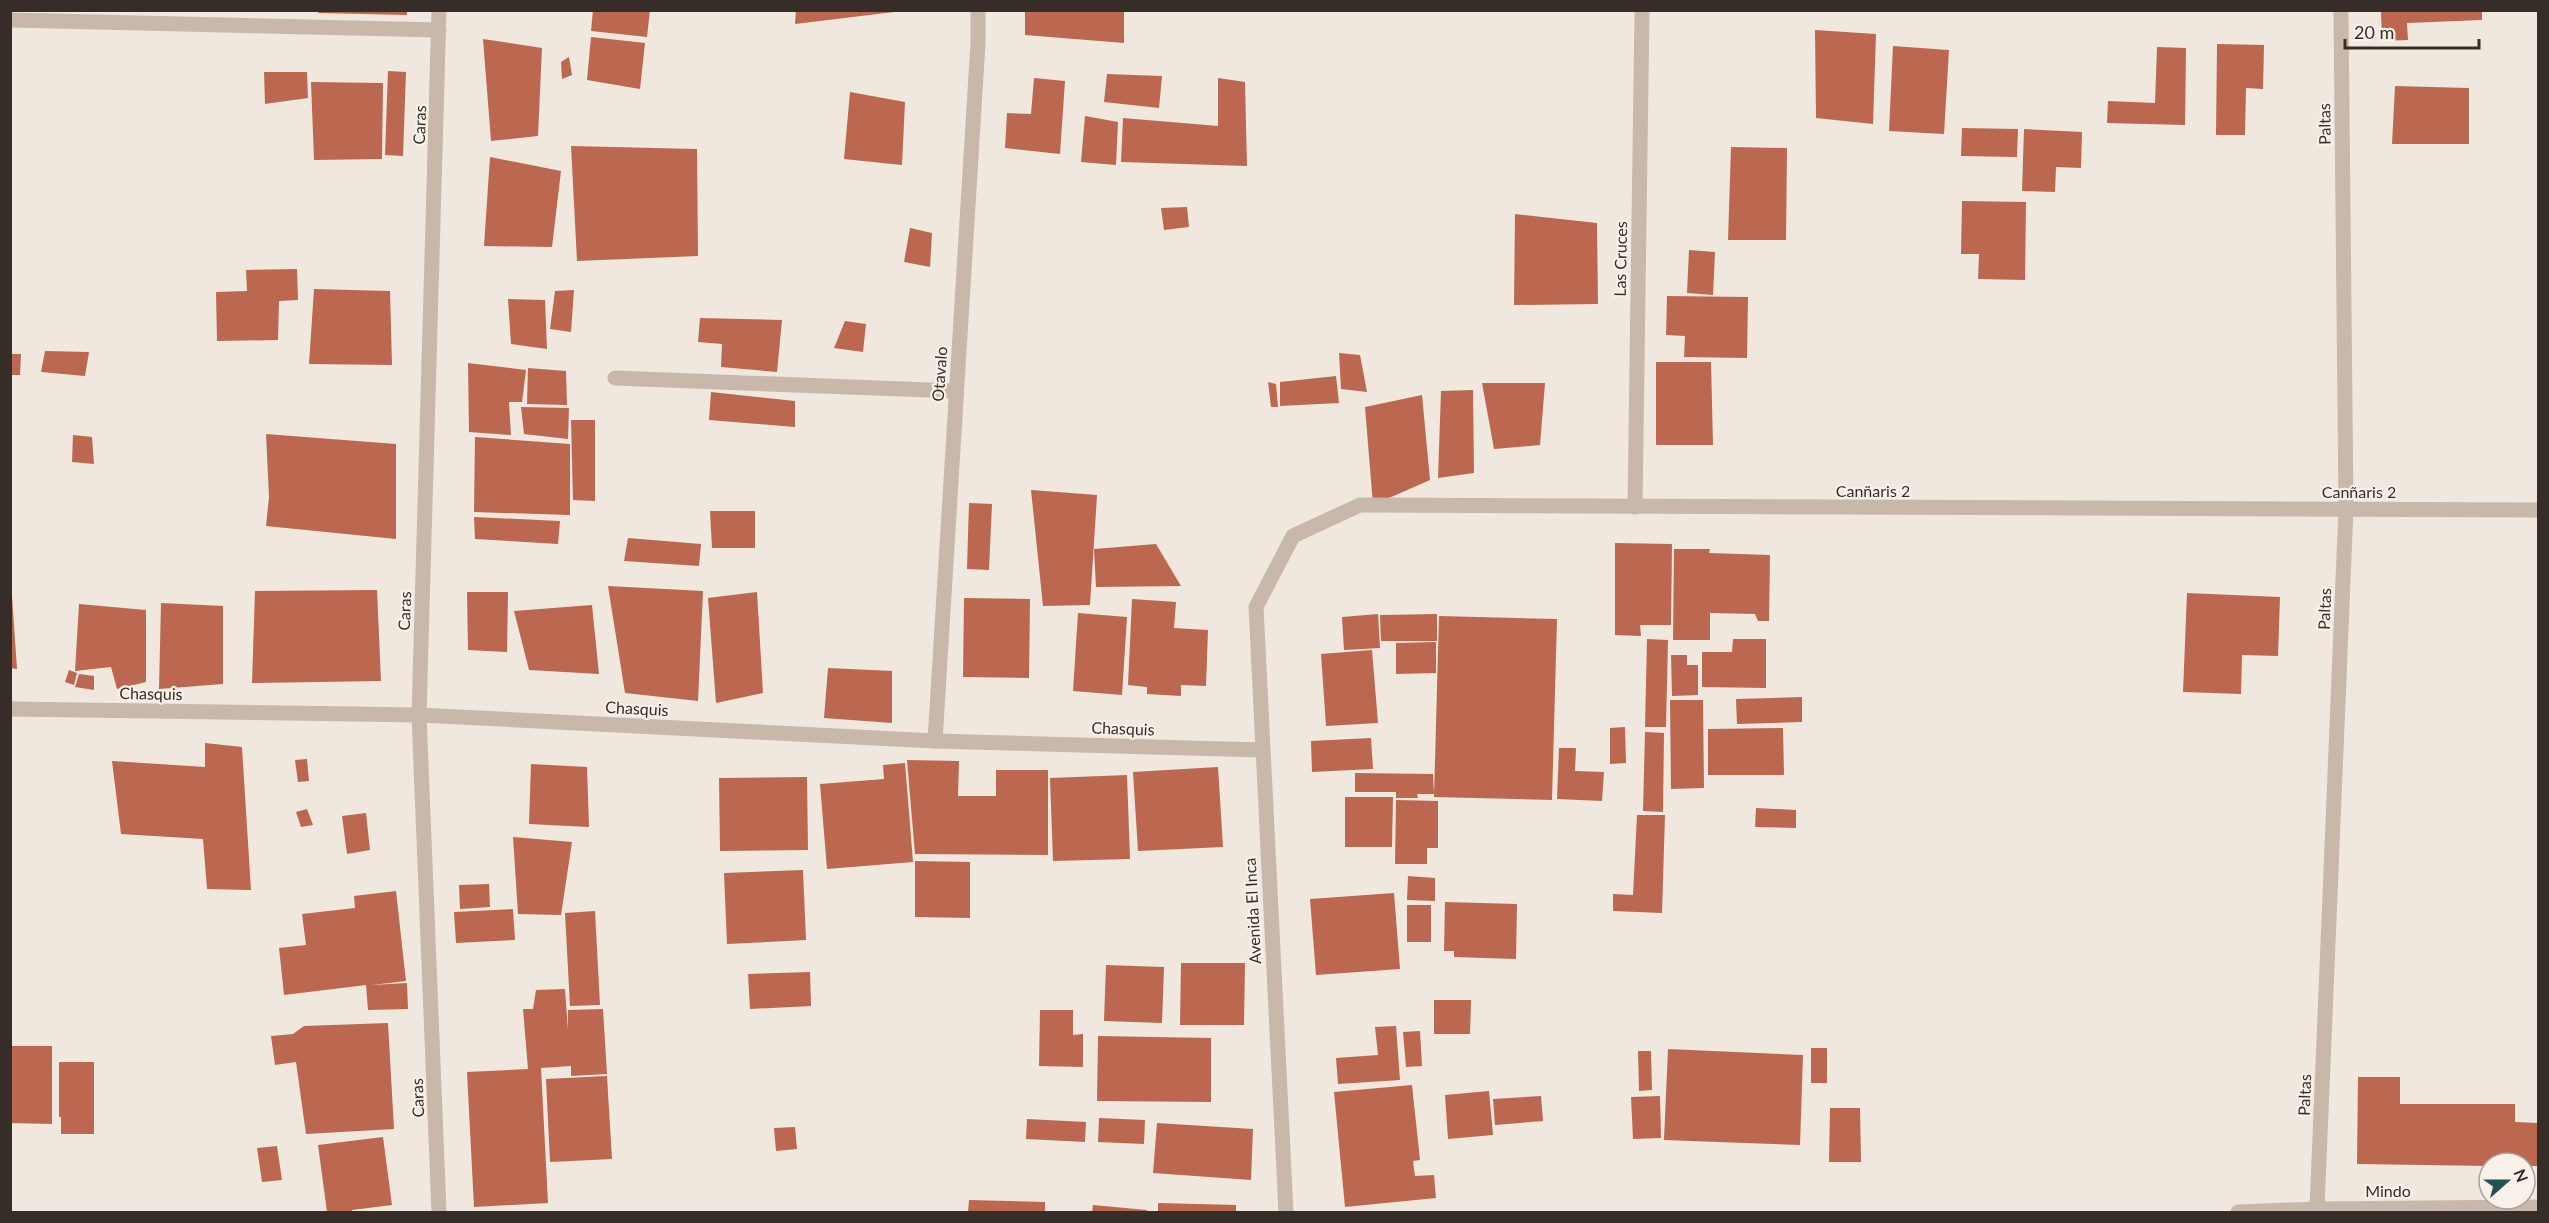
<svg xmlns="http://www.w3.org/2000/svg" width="2549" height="1223" viewBox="0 0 2549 1223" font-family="Lato,sans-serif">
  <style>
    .building { fill: #bc6850 }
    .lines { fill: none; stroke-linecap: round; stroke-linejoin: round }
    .street { stroke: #c8b7ab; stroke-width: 15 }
    .labels { text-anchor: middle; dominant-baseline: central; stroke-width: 4.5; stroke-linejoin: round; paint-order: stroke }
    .street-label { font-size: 16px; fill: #362d29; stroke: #f8f1ea }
  </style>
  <rect width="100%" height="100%" fill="#f0e7de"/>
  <g class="building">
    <polygon points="318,10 407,10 407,15 318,13"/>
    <polygon points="593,10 650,10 647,37 591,31"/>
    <polygon points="796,10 894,10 894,12 795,24"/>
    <polygon points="1025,10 1124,10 1124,43 1025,35"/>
    <polygon points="2482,10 2482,20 2407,23 2408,40 2382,41 2381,11"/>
    <polygon points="1815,30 1876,34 1873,124 1816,118"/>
    <polygon points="591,37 645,43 640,89 587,80"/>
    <polygon points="483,39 542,48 538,136 491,141"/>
    <polygon points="2217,44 2264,45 2263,89 2246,88 2245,135 2216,135"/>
    <polygon points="1893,46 1949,50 1944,134 1889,131"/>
    <polygon points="2157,47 2186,48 2185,125 2107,123 2108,101 2155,103"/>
    <polygon points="569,57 572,75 562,79 561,62"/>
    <polygon points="388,71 406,72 403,156 385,155"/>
    <polygon points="264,72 307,72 308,98 265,104"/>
    <polygon points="1107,74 1162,76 1159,108 1104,102"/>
    <polygon points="1034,78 1065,81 1060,154 1005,148 1007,113 1031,114"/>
    <polygon points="1218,78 1245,82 1247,166 1121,162 1123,118 1218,126"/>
    <polygon points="311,82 383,83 382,159 314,160"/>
    <polygon points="2395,86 2469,88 2469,144 2392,144"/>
    <polygon points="850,92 905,102 902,165 844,159"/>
    <polygon points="1085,116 1118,122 1116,165 1081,162"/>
    <polygon points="1962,128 2018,129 2017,157 1961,156"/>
    <polygon points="2024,129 2082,132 2081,168 2056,167 2055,192 2022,191"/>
    <polygon points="571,146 697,149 698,256 577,261"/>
    <polygon points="1731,147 1787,148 1786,240 1728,240"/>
    <polygon points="490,157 561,171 552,247 484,246"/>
    <polygon points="1962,201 2026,202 2025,280 1978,279 1979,254 1961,254"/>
    <polygon points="1187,207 1189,227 1164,230 1161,208"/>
    <polygon points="1515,214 1597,223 1598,304 1514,305"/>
    <polygon points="910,228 932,233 930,267 904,262"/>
    <polygon points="1689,250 1715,252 1713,295 1687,293"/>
    <polygon points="297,269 298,300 279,301 278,340 217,341 216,292 247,291 246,270"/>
    <polygon points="314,289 390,291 392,365 309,364"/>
    <polygon points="574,290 571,332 550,329 555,291"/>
    <polygon points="1667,296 1748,297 1747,358 1684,357 1685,336 1666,335"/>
    <polygon points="508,299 545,300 547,349 511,344"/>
    <polygon points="700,318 782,320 777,372 721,367 722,344 698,342"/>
    <polygon points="845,321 866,324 863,352 834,348"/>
    <polygon points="45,351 89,352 85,376 41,372"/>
    <polygon points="1339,353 1360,355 1367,392 1341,389"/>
    <polygon points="10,354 21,354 20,375 10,375"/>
    <polygon points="1656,362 1711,362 1713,445 1656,445"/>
    <polygon points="468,363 526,370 522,402 509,402 511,435 469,432"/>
    <polygon points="528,368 566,371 567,405 527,404"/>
    <polygon points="1336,376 1339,403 1280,406 1280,382"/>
    <polygon points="1268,382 1276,384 1278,407 1271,407"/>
    <polygon points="1482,383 1545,383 1540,445 1494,449"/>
    <polygon points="1473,390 1474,473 1438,478 1441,391"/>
    <polygon points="711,392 795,401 795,427 709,420"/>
    <polygon points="1422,395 1430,480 1373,505 1365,407"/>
    <polygon points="521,407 569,408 568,439 524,434"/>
    <polygon points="571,420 595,420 595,501 573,500"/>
    <polygon points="266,434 396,444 396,539 266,526 269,497"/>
    <polygon points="73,435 92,437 94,464 72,462"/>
    <polygon points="475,437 570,444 570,515 474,512"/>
    <polygon points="1031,490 1097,495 1090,605 1043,606"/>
    <polygon points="969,503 992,504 989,570 967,569"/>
    <polygon points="710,511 755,511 755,548 712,548"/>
    <polygon points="474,517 560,521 558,544 475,539"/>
    <polygon points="628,538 701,544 699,566 624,561"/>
    <polygon points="1615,543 1672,544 1671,625 1640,625 1641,636 1615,635"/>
    <polygon points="1156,544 1181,586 1096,587 1094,549"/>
    <polygon points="1674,549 1710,549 1709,553 1770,555 1769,621 1758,621 1755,614 1710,613 1710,640 1673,640"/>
    <polygon points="608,586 703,591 698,701 625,693"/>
    <polygon points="377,590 381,681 252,683 255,591"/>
    <polygon points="467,592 508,592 507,652 468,650"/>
    <polygon points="757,592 763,693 716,703 708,598"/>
    <polygon points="2187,593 2280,597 2278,656 2242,655 2241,694 2183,692"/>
    <polygon points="10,596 12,596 17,669 10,668"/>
    <polygon points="964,598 1030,599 1029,678 963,677"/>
    <polygon points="1132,599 1176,602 1174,628 1208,630 1206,686 1181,685 1181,696 1147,694 1147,687 1128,685"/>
    <polygon points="161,603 223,606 223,684 159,689"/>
    <polygon points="79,604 146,610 146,682 117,689 111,667 75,671"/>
    <polygon points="592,605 599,674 529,670 514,611"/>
    <polygon points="1078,613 1127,617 1122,695 1073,691"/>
    <polygon points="1378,614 1380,648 1344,650 1342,617"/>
    <polygon points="1437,614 1437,641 1381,641 1380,615"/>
    <polygon points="1439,616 1557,619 1552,800 1434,797"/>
    <polygon points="1647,639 1668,640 1666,727 1645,727"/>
    <polygon points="1733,639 1766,639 1766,688 1702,687 1702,652 1732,652"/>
    <polygon points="1436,642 1436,673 1396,674 1396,643"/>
    <polygon points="1372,650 1378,723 1326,726 1321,654"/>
    <polygon points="1671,655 1687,655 1687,665 1698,665 1698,695 1672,696"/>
    <polygon points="828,668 892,671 892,723 824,718"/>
    <polygon points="69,670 77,673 74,685 65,682"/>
    <polygon points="79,674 94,676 94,690 75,687"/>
    <polygon points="1802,697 1802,722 1737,724 1736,699"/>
    <polygon points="1670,700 1703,700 1704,788 1671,789"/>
    <polygon points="1625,727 1626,763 1610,764 1610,728"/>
    <polygon points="1783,728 1784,775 1708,775 1708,729"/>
    <polygon points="1645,732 1664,733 1663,812 1643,811"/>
    <polygon points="1371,738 1373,769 1312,772 1311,741"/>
    <polygon points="205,743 242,747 251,890 207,889 203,839 121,834 112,761 205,767"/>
    <polygon points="1559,748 1576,748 1575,771 1604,772 1602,801 1557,799"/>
    <polygon points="307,759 309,781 298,782 295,760"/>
    <polygon points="907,760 959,761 958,796 996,796 996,770 1048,770 1048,855 915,854"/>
    <polygon points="905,763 913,862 827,869 820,784 884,779 883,765"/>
    <polygon points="531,764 587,767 589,827 529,824"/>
    <polygon points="1218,767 1223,847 1138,851 1133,772"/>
    <polygon points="1355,773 1433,774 1434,794 1417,794 1418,798 1396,798 1396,792 1355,792"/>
    <polygon points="1127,775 1130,859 1053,861 1050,778"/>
    <polygon points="807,777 808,850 720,851 719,778"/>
    <polygon points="1345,797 1393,797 1392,847 1345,847"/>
    <polygon points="1396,800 1438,801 1438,848 1427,848 1427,864 1395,864"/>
    <polygon points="1756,808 1796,810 1796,828 1755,827"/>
    <polygon points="307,809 313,825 301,827 296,812"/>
    <polygon points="366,813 370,850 347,854 342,816"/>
    <polygon points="1637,815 1665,815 1662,913 1613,911 1613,894 1633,895"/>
    <polygon points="513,837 572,842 561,915 518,914"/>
    <polygon points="915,861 970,862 970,918 915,917"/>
    <polygon points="803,870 806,940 727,944 724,873"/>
    <polygon points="1408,876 1435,878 1435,901 1407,900"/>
    <polygon points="489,884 490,907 460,909 459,885"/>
    <polygon points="396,891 406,981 372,985 407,983 408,1009 368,1010 366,985 284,995 279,948 306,945 302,914 355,908 354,896"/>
    <polygon points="1394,893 1400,969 1316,975 1310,899"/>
    <polygon points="1445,902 1517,904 1516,959 1454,957 1454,951 1444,951"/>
    <rect x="1407" y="905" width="24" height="37"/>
    <polygon points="513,909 515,940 456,943 454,912"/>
    <polygon points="595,911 600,1005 570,1006 565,913"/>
    <polygon points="1181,963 1245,963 1244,1025 1180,1025"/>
    <polygon points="1106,965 1164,967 1162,1023 1104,1021"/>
    <polygon points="810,972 811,1006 750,1009 748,974"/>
    <polygon points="565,989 568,1030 568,1010 603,1009 607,1074 571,1076 571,1066 541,1068 548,1203 474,1207 467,1072 528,1069 523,1009 533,1009 536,990"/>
    <polygon points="1434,1000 1471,1000 1470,1034 1434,1034"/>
    <polygon points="1040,1010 1073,1010 1073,1035 1083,1034 1083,1067 1039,1066"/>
    <polygon points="388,1023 394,1129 306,1134 296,1062 275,1065 271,1036 293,1034 304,1026"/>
    <polygon points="1396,1026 1400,1080 1338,1084 1336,1058 1378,1055 1375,1027"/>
    <polygon points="1420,1031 1422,1066 1406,1067 1403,1032"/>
    <polygon points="1098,1036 1211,1038 1211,1102 1097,1101"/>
    <polygon points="10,1046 52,1046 52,1124 10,1123"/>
    <rect x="1811" y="1048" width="16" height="35"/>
    <polygon points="1668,1049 1803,1055 1800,1145 1664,1140"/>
    <polygon points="1638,1051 1651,1051 1652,1090 1639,1091"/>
    <polygon points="59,1062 94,1062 94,1134 61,1134 61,1117 59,1117"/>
    <polygon points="607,1076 612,1159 550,1162 546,1079"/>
    <polygon points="2358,1077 2400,1077 2400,1104 2515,1104 2515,1122 2538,1123 2538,1166 2525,1166 2525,1163 2489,1163 2489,1166 2357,1164"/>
    <polygon points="1412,1085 1420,1160 1413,1161 1415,1176 1434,1175 1436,1198 1345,1207 1334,1092"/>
    <polygon points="1489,1091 1493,1135 1448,1139 1445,1095"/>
    <polygon points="1541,1096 1543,1121 1495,1125 1493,1099"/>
    <polygon points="1660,1096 1661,1138 1633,1139 1631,1097"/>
    <polygon points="1830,1108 1860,1108 1861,1162 1829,1162"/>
    <polygon points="1099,1118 1145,1120 1144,1144 1098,1142"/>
    <polygon points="1027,1119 1086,1122 1085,1142 1026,1139"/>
    <polygon points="1157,1123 1253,1129 1251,1180 1153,1173"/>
    <polygon points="795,1127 797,1149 776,1151 774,1128"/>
    <polygon points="383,1137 392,1205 352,1210 352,1212 327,1212 318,1145"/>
    <polygon points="277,1146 282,1180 262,1182 257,1148"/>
    <polygon points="969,1200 1045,1202 1045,1212 968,1212"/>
    <polygon points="1158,1203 1236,1205 1236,1212 1158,1212"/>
    <polygon points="1093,1205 1147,1210 1147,1212 1092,1212"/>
  </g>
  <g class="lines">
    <g class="street">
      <polyline points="10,20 439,30"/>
      <polyline points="615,378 955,391"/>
      <polyline points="1635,507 1642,10"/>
      <polyline points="10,709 419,715 935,741 1262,750"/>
      <polyline points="935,741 978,43 978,10"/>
      <polyline points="2317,1209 2346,508 2341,10"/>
      <polyline points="439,1212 419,715 439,10"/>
      <polyline points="1286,1212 1256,607 1293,536 1360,505 1373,505 2538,510"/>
      <polyline points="2238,1212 2317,1209 2538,1207"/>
    </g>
  </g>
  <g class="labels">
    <g class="street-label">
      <text transform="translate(2324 124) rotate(-91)">Paltas</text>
      <text transform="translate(419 125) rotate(-88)">Caras</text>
      <text transform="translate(1620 259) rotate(-89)">Las Cruces</text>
      <text transform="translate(939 374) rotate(-86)">Otavalo</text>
      <text x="1873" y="490">Canñaris 2</text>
      <text x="2359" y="491">Canñaris 2</text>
      <text transform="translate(2324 609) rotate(-88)">Paltas</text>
      <text transform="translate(404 611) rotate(-88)">Caras</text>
      <text transform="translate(151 693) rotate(1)">Chasquis</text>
      <text transform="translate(637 708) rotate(3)">Chasquis</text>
      <text transform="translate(1123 728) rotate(2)">Chasquis</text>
      <text transform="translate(1252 911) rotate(-93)">Avenida El Inca</text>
      <text transform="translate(2304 1095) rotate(-88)">Paltas</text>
      <text transform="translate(417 1098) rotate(-92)">Caras</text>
      <text x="2388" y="1190">Mindo</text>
    </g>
  </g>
  <rect width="2549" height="1223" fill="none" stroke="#362d29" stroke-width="24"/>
  <g transform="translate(2507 1181) rotate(69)"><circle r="28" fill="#f8f1ea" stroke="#aaa39d" stroke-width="1.5"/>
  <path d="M0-4.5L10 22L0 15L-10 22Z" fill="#225254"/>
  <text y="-9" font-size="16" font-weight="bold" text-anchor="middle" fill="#362d29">N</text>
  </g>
  <path d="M2345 39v9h134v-9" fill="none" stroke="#362d29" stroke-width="3"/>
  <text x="2354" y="39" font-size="18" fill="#362d29" stroke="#f8f1ea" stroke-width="4.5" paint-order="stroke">20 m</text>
</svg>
